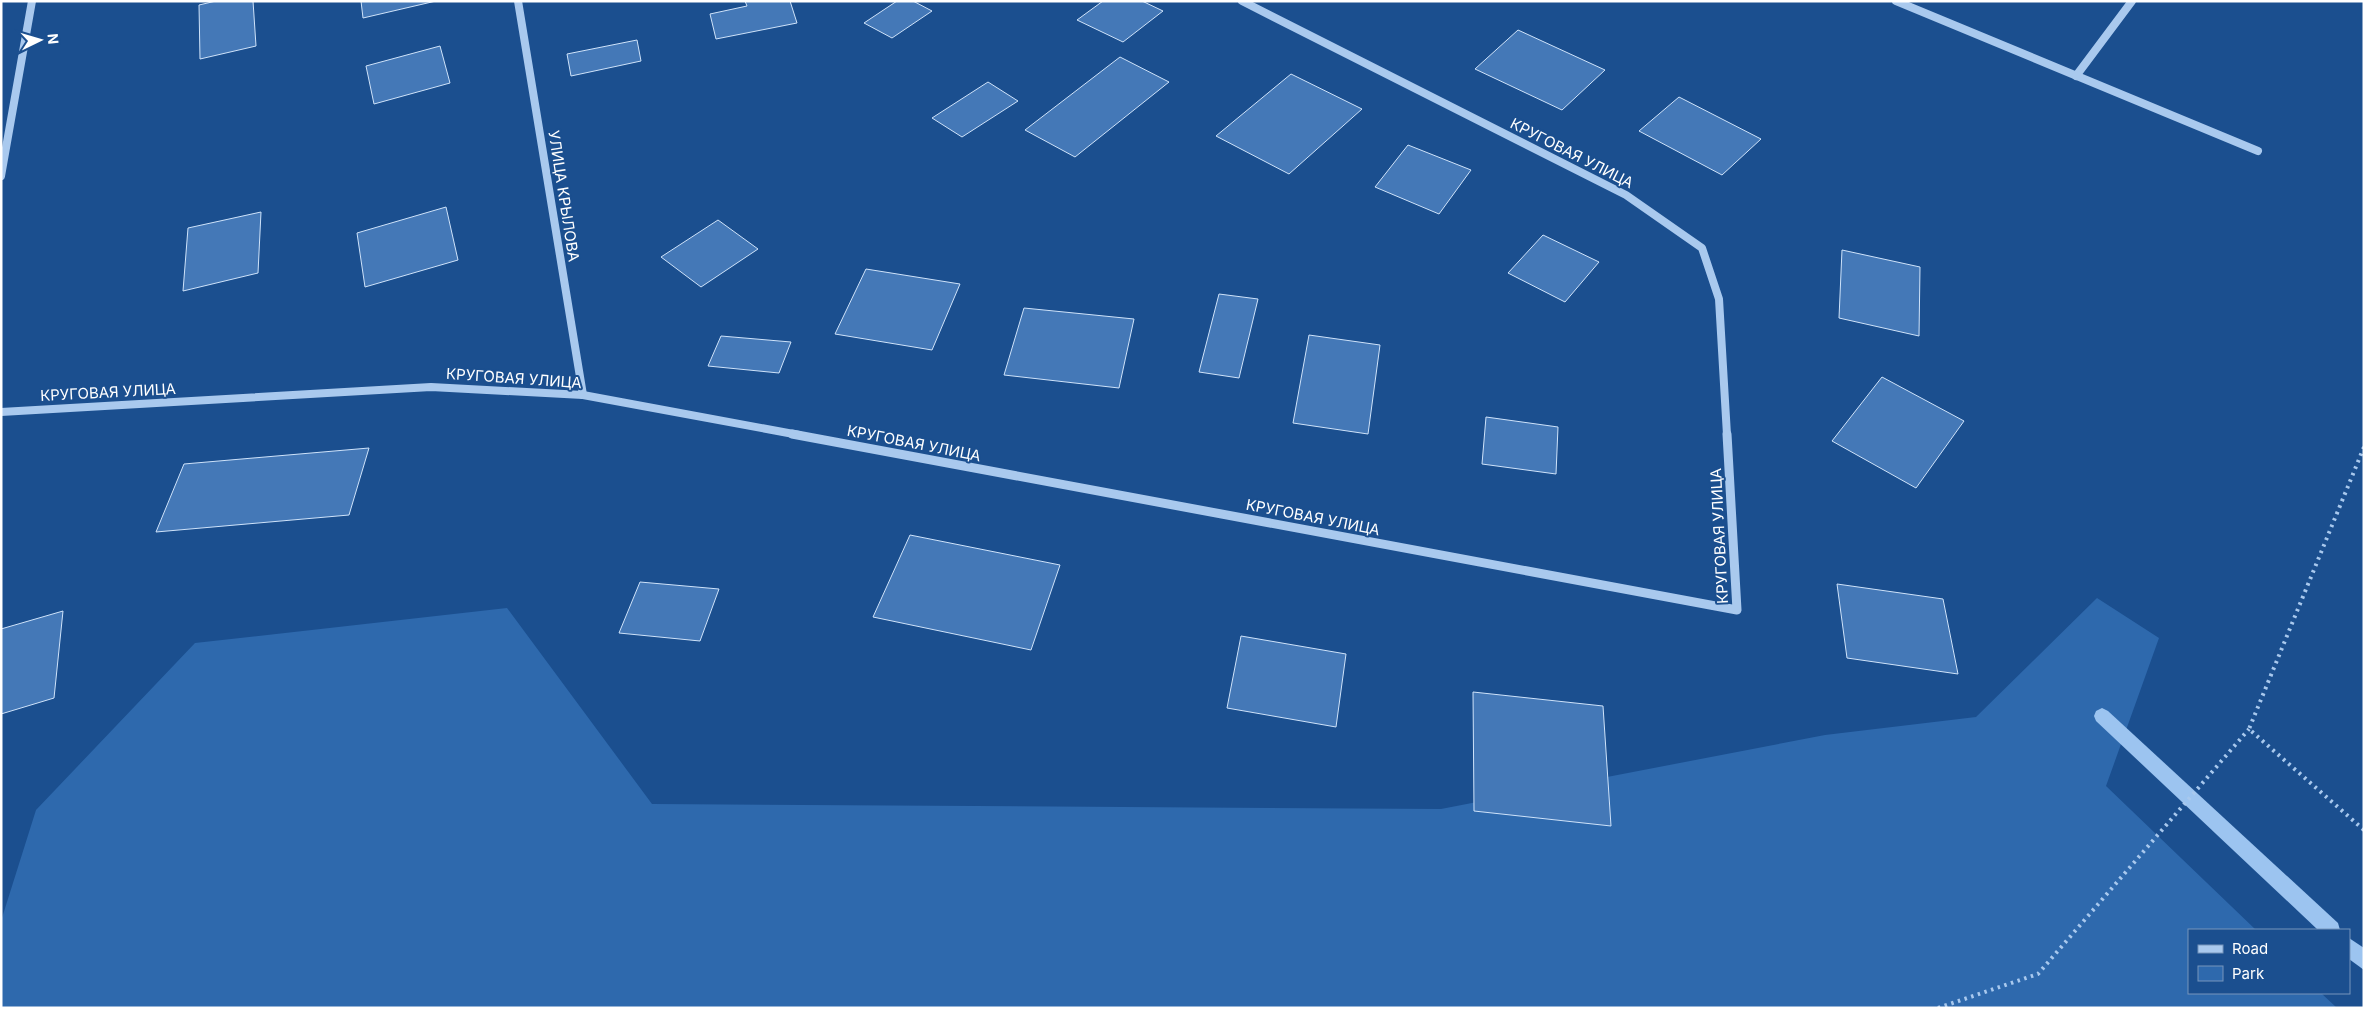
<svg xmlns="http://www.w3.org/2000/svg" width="2365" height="1009" viewBox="0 0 2365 1009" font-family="Inter,sans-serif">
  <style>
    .green { fill: #2e69ad }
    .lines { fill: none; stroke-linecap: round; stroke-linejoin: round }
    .stream { fill: #9cc4f0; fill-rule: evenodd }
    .building { fill: #4478b7; stroke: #cfe3fa }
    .path { stroke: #a9c9ee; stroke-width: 4; stroke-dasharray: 2.5 4.5; stroke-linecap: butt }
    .minor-far1 { stroke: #a9c9ee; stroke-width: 8 }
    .minor { stroke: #a9c9ee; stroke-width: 9 }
    .labels { text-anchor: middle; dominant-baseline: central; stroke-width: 4; stroke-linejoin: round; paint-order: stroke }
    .street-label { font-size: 15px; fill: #fff; stroke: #1b4f8f }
  </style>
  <rect width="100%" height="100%" fill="#1b4f8f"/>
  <polygon class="green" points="2097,598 2159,638 2106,786 2256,930 2189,930 2189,993 2321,993 2337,1008 1,1008 1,921 36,810 195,643 507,608 652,804 1441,809 1825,735 1976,717"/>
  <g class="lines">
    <g class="stream">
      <polygon points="2102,708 2108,711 2338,923 2340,930 2318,930 2096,721 2094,716 2096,711"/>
      <polygon points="2349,938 2364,948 2364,970 2349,959"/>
    </g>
  </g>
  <g class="building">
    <polygon points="216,1 253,1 256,46 200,59 199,5"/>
    <polygon points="361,1 436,1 363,18"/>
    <polygon points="745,1 790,1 797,23 716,39 710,14 747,6"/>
    <polygon points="897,1 913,1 932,11 892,38 864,23"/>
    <polygon points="1103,1 1142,1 1163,11 1123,42 1077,20"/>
    <polygon points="1518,30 1605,70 1562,110 1475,69"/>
    <polygon points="637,40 641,61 571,76 567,54"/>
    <polygon points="440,46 450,83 374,104 366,66"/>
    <polygon points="1120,57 1169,82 1075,157 1025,130"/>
    <polygon points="1291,74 1362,109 1289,174 1216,136"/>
    <polygon points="988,82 1018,101 962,137 932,118"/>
    <polygon points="1679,97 1761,139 1722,175 1639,131"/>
    <polygon points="1408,145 1471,170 1439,214 1375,187"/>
    <polygon points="446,207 458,260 365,287 357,233"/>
    <polygon points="261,212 258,273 183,291 188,228"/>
    <polygon points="718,220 758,249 701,287 661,257"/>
    <polygon points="1543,235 1599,262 1565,302 1508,273"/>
    <polygon points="1842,250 1920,267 1919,336 1839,318"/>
    <polygon points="866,269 960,284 932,350 835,334"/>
    <polygon points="1219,294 1258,299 1239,378 1199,372"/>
    <polygon points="1024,308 1134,319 1119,388 1004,375"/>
    <polygon points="1309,335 1380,345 1368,434 1293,423"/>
    <polygon points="721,336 791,342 779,373 708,366"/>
    <polygon points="1882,377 1964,421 1916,488 1832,441"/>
    <polygon points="1486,417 1558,427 1556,474 1482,464"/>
    <polygon points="369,448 349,515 156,532 184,464"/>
    <polygon points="910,535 1060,565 1031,650 873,617"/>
    <polygon points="640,582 719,589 700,641 619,633"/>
    <polygon points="1837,584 1943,599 1958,674 1847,658"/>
    <polygon points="63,611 54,698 1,714 1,629"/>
    <polygon points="1241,636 1346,654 1336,727 1227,708"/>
    <polygon points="1473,692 1603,706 1611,826 1474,811"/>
  </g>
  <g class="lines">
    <g class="path">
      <polyline points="2364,447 2249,729 2364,830"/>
      <polyline points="1938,1008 2038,974 2249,729"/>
    </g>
    <g class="minor-far1">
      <polyline points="518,1 583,395"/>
      <polyline points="1242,1 1626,195 1702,248 1719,299 1727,435"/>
      <polyline points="1896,1 2258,151"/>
      <polyline points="2076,76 2132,1"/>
      <polyline points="1,176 32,1"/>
      <polyline points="1,412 431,387 583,395 799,435"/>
    </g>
    <polyline class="minor" points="792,434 1737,610 1727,434"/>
  </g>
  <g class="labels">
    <g class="street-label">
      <text transform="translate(1572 153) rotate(27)">КРУГОВАЯ УЛИЦА</text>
      <text transform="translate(564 196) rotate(81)">УЛИЦА КРЫЛОВА</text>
      <text transform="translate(514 378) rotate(4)">КРУГОВАЯ УЛИЦА</text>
      <text transform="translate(108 392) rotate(-3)">КРУГОВАЯ УЛИЦА</text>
      <text transform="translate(914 443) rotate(11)">КРУГОВАЯ УЛИЦА</text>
      <text transform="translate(1313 517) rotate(11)">КРУГОВАЯ УЛИЦА</text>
      <text transform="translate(1719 536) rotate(-93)">КРУГОВАЯ УЛИЦА</text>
    </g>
  </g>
  <rect width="2365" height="1009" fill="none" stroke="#ffffff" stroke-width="5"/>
  <rect x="2188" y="929" width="162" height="65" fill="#1b4f8f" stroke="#7695bc"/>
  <rect x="2198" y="945" width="25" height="8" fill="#a9c9ee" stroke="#7695bc"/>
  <text x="2232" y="954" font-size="15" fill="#ffffff">Road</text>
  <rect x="2198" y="966" width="25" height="15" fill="#2e69ad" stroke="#7695bc"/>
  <text x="2232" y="979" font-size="15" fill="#ffffff">Park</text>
  <g transform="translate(40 40) rotate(85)" stroke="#1b4f8f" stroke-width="4" paint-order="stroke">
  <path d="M0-4L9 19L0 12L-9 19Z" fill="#ffffff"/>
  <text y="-8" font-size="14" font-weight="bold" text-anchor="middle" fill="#ffffff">N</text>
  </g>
</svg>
